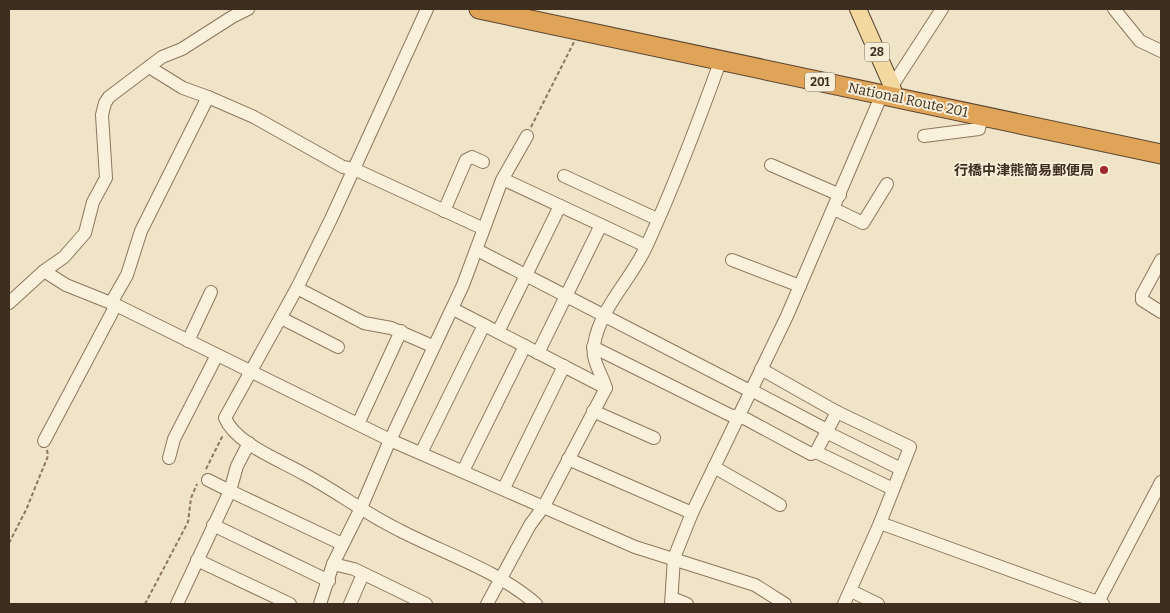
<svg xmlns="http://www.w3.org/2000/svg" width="1170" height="613" viewBox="0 0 1170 613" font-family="Bitter,'Noto Sans JP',serif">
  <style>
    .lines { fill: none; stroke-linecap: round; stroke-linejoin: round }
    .minor-casing { stroke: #8d765c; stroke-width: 14 }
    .major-casing { stroke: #5b4430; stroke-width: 18 }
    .highway-casing { stroke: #5b4430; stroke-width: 21 }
    .path { stroke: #8d765c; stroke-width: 2; stroke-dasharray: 4 2.5; stroke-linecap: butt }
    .minor { stroke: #faf1dc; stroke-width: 12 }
    .major { stroke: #f3d9a0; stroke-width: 16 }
    .highway { stroke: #e0a458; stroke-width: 19 }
    .poi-dot { fill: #9e2a2b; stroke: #f7eed8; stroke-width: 2 }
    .labels { text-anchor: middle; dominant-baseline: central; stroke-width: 4; stroke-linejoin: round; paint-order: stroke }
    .shield { fill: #f7eed8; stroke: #756857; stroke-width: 1 }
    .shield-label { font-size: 12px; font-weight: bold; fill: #3d2e20 }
    .street-label { font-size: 14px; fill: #3d2e20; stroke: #f7eed8 }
    .poi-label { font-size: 14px; font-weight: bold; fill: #3d2e20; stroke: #f7eed8; text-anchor: end }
  </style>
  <rect width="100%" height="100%" fill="#f0e4c8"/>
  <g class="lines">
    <g class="minor-casing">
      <g id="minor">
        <path d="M427,9L331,219L297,288L225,418C236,444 280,460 304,474C336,491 366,514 399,530C443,553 499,571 536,604"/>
        <polyline points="1114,9 1140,41 1161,51"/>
        <polyline points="892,86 942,9"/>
        <polyline points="208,97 254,117 343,167 354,169 482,228"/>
        <polyline points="924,136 979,129 982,116"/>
        <polyline points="771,165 840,195"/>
        <polyline points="564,176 657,219"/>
        <polyline points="507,181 646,246"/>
        <polyline points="834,209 863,223 887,184"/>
        <polyline points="444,211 466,160 472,157 483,162"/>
        <polyline points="479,251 750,391"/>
        <polyline points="732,260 800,286"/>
        <polyline points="1161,260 1142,295 1142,300 1161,312"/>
        <polyline points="44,271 66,285 116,305 390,440 635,547 755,585 785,604"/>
        <polyline points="297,288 364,323 391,328 430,345"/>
        <polyline points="9,303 44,271 64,257 85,233 93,202 106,178 102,115 105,103 109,97 162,57 182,49 232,17 248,9"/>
        <polyline points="111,303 127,275 141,231 208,97 183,88 149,67"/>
        <polyline points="457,311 606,388"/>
        <polyline points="281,318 338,347"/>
        <polyline points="498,332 560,206"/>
        <polyline points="188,341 211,292"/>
        <polyline points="593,347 730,415 746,419 811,454 816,452 893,489"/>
        <polyline points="538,353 601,225"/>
        <polyline points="761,369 837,412 910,447 880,523 844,604"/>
        <polyline points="751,390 827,430"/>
        <polyline points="593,411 654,438"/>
        <polyline points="358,424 401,331"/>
        <polyline points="826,432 901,469"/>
        <polyline points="393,434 463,285 502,180 527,136"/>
        <polyline points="44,441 116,305"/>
        <polyline points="816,452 837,412"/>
        <polyline points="421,453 484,325"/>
        <polyline points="169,458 174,439 217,355"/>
        <polyline points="568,459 692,513"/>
        <polyline points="714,467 780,505"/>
        <polyline points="463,471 525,346"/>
        <polyline points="208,480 230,491 237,466 249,443"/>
        <polyline points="504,488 564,366"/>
        <polyline points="880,523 1103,604"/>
        <polyline points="213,525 329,581"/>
        <polyline points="197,560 290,604"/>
        <polyline points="333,564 354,569 426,604"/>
        <polyline points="851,591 878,604"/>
        <polyline points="672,598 687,604"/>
        <polyline points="1098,602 1161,482"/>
        <polyline points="177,604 230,491 342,544"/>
        <polyline points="320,604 333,564 361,508 390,440"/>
        <polyline points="350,604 363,574"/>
        <path d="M487,604L530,525L544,506L606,388C602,374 591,360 594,345C600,307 632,279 647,245C674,186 698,123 720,62"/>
        <polyline points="671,604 674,558 692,513 787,316 882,94"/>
      </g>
    </g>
    <g class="major-casing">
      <polyline id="major" points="858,9 892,86 895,97"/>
    </g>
    <g class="highway-casing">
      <polyline id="highway" points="479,9 1161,154"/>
    </g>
    <g class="path">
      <polyline points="531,127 574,42"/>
      <polyline points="206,469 223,435"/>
      <polyline points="9,543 26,510 48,456 47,450"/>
      <polyline points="145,604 188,522 191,498 197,484"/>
    </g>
    <use href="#minor" class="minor"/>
    <use href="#major" class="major"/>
    <use href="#highway" class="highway"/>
  </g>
  <circle class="poi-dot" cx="1104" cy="170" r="5"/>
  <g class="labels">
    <g class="shield">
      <rect x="864.5" y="42.5" width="25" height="19" rx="4"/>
      <rect x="805" y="72.5" width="30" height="19" rx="4"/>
    </g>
    <g class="shield-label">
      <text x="877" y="52">28</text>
      <text x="820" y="82">201</text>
    </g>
    <g class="street-label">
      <text transform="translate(908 100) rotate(12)">National Route 201</text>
    </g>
    <g class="poi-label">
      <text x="1094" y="170">行橋中津熊簡易郵便局</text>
    </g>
  </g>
  <rect width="1170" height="613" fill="none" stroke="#3d2e20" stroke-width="20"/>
</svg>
